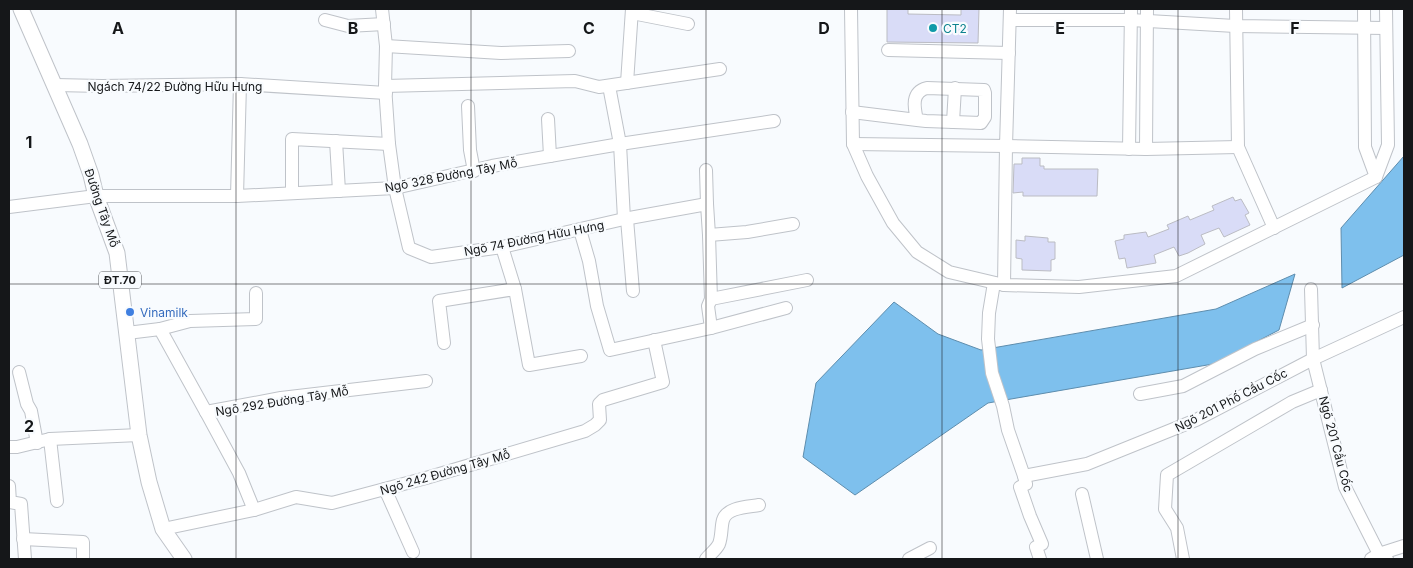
<svg xmlns="http://www.w3.org/2000/svg" width="1413" height="568" viewBox="0 0 1413 568" font-family="Inter,sans-serif">
  <style>
    .water { fill: #7ec0ed; stroke: #5e8dad }
    .building { fill: #d9dcf7; stroke: #bbbcc3 }
    .lines { fill: none; stroke-linecap: round; stroke-linejoin: round }
    .minor-casing { stroke: #bfc3c9; stroke-width: 14 }
    .major-casing { stroke: #bfc3c9; stroke-width: 17 }
    .minor { stroke: #fff; stroke-width: 12 }
    .major { stroke: #fff; stroke-width: 15 }
    .grid { fill: none; stroke: #151719; stroke-width: 1; stroke-opacity: 0.55 }
    .culture-dot { fill: #0f9aa8; stroke: #f8fbfe; stroke-width: 2 }
    .shop-dot { fill: #3f7fe0; stroke: #f8fbfe; stroke-width: 2 }
    .labels { text-anchor: middle; dominant-baseline: central; stroke-width: 4.5; stroke-linejoin: round; paint-order: stroke }
    .shield { fill: #f8fbfe; stroke: #595b5e; stroke-width: 1 }
    .shield-label { font-size: 11px; font-weight: bold; fill: #151719 }
    .culture-label { font-size: 12px; fill: #0d838f; stroke: #f8fbfe; text-anchor: start }
    .street-label { font-size: 12px; fill: #151719; stroke: #f8fbfe }
    .shop-label { font-size: 12px; fill: #366cbe; stroke: #f8fbfe; text-anchor: start }
    .grid-label { font-size: 16px; text-anchor: middle; font-weight: bold; fill: #151719; stroke: #f8fbfe; stroke-width: 4.5; stroke-linejoin: round; paint-order: stroke }
  </style>
  <rect width="100%" height="100%" fill="#f8fbfe"/>
  <g class="water">
    <polygon points="1404,156 1404,255 1342,288 1341,228"/>
    <polygon points="1295,274 1279,330 1213,364 988,403 855,495 803,457 816,383 894,302 938,334 981,350 1216,309"/>
  </g>
  <g class="building">
    <polygon points="887,9 908,9 908,14 961,15 961,9 979,9 978,43 887,42"/>
    <polygon points="1022,158 1040,158 1040,166 1044,166 1044,169 1098,169 1097,196 1023,196 1023,192 1013,193 1014,164 1022,164"/>
    <polygon points="1233,197 1235,201 1241,199 1249,213 1245,215 1250,225 1224,237 1219,228 1201,235 1205,244 1188,253 1179,256 1174,247 1154,255 1156,263 1127,268 1125,258 1119,259 1115,241 1124,239 1124,235 1146,232 1148,237 1169,229 1167,225 1188,216 1190,220 1214,210 1212,206"/>
    <polygon points="1025,236 1048,238 1048,242 1055,242 1055,259 1051,260 1051,271 1022,270 1022,259 1016,258 1016,240 1025,241"/>
  </g>
  <g class="lines">
    <g class="minor-casing">
      <g id="minor">
        <polyline points="382,9 386,46 385,86 389,144 395,188 409,248 431,257 502,247 624,219 707,204 709,235 711,299 708,306 711,328"/>
        <polyline points="851,9 853,144 867,176 893,223 917,252 949,272 1004,285 1079,287 1176,276 1376,177 1388,145 1386,9"/>
        <polyline points="1236,9 1238,147 1274,228"/>
        <polyline points="1364,9 1365,147 1376,177"/>
        <polyline points="632,13 688,24"/>
        <polyline points="325,20 348,26 384,24"/>
        <polyline points="1010,20 1131,20 1235,26 1386,28"/>
        <polyline points="386,46 501,53 569,51"/>
        <polyline points="888,50 1009,53"/>
        <polyline points="627,83 632,9"/>
        <polyline points="55,85 102,86 240,84 386,93"/>
        <polyline points="385,86 575,81 599,87 720,69"/>
        <polyline points="609,86 620,144 624,219"/>
        <polyline points="468,106 470,150 474,171"/>
        <path d="M852,112L917,120L926,121L981,123L985,117V93L984,90L927,88C911,92 914,107 917,120"/>
        <polyline points="548,119 550,156"/>
        <polyline points="953,122 955,88"/>
        <polyline points="336,141 339,191"/>
        <polyline points="853,144 1006,146 1010,9"/>
        <polyline points="1129,149 1131,9"/>
        <polyline points="1146,149 1147,9"/>
        <polyline points="706,170 707,204"/>
        <polyline points="292,193 292,139 389,144"/>
        <polyline points="237,196 240,84"/>
        <polyline points="9,207 96,196 237,196 395,188 492,166 620,144 774,121"/>
        <polyline points="627,219 633,291"/>
        <polyline points="580,230 589,261 597,306 610,350 711,328 786,308"/>
        <polyline points="709,235 747,232 793,224"/>
        <polyline points="502,247 515,289 529,365 581,356"/>
        <polyline points="994,283 989,313 988,339 992,373 1003,406 1008,430 1024,476 1026,484 1020,487 1030,516 1042,544 1036,547 1040,559"/>
        <polyline points="1004,285 1006,146 1146,149 1238,147"/>
        <polyline points="1311,289 1313,359 1345,487 1379,554 1387,559"/>
        <polyline points="711,299 807,280"/>
        <polyline points="160,329 190,321 256,319 256,293"/>
        <polyline points="127,333 160,329 206,412 281,398 426,381"/>
        <polyline points="444,343 439,301 515,289"/>
        <polyline points="19,372 27,404 31,411 37,443"/>
        <polyline points="1140,394 1183,386 1255,349 1313,325"/>
        <polyline points="206,412 239,473 254,510"/>
        <polyline points="50,439 57,501"/>
        <polyline points="9,447 17,447 50,439 139,435"/>
        <polyline points="1024,476 1087,464 1196,420 1313,359 1404,317"/>
        <polyline points="9,486 10,502 21,504 25,559"/>
        <polyline points="385,489 413,552"/>
        <polyline points="1082,494 1097,559"/>
        <polyline points="163,529 254,510 296,497 332,503 426,478 585,431 595,425 600,420 599,404 603,400 663,382 654,340"/>
        <polyline points="23,539 83,542 83,559"/>
        <path d="M706,559C710,554 716,550 719,544C722,536 721,527 723,520C727,507 748,507 759,505"/>
        <polyline points="909,559 930,548"/>
        <polyline points="1183,559 1177,528 1165,509 1167,475 1292,402 1321,390"/>
        <polyline points="1371,559 1379,554 1404,546"/>
      </g>
    </g>
    <g class="major-casing">
      <polyline id="major" points="21,9 80,144 91,175 96,196 117,253 139,435 149,482 163,529 184,559"/>
    </g>
    <use href="#minor" class="minor"/>
    <use href="#major" class="major"/>
  </g>
  <path class="grid" d="M236,9V559M471,9V559M706,9V559M942,9V559M1178,9V559M9,284H1404"/>
  <circle class="culture-dot" cx="933" cy="28" r="5"/>
  <circle class="shop-dot" cx="130" cy="312" r="5"/>
  <g class="labels">
    <rect class="shield" x="99" y="271.5" width="42" height="17" rx="4"/>
    <g class="shield-label">
      <text x="120" y="280">ĐT.70</text>
    </g>
    <g class="culture-label">
      <text x="943" y="28">CT2</text>
    </g>
    <g class="street-label">
      <text x="175" y="86">Ngách 74/22 Đường Hữu Hưng</text>
      <text transform="translate(451 175) rotate(-11)">Ngõ 328 Đường Tây Mỗ</text>
      <text transform="translate(102 208) rotate(71)">Đường Tây Mỗ</text>
      <text transform="translate(534 238) rotate(-11)">Ngõ 74 Đường Hữu Hưng</text>
      <text transform="translate(1231 400) rotate(-27)">Ngõ 201 Phố Cầu Cốc</text>
      <text transform="translate(282 401) rotate(-9)">Ngõ 292 Đường Tây Mỗ</text>
      <text transform="translate(1336 444) rotate(75)">Ngõ 201 Cầu Cốc</text>
      <text transform="translate(445 472) rotate(-16)">Ngõ 242 Đường Tây Mỗ</text>
    </g>
    <g class="shop-label">
      <text x="140" y="312">Vinamilk</text>
    </g>
  </g>
  <g class="grid-label">
    <text x="118" y="34">A</text>
    <text x="353" y="34">B</text>
    <text x="589" y="34">C</text>
    <text x="824" y="34">D</text>
    <text x="1060" y="34">E</text>
    <text x="1295" y="34">F</text>
    <text x="29" y="148">1</text>
    <text x="29" y="432">2</text>
  </g>
  <rect width="1413" height="568" fill="none" stroke="#151719" stroke-width="20"/>
</svg>
